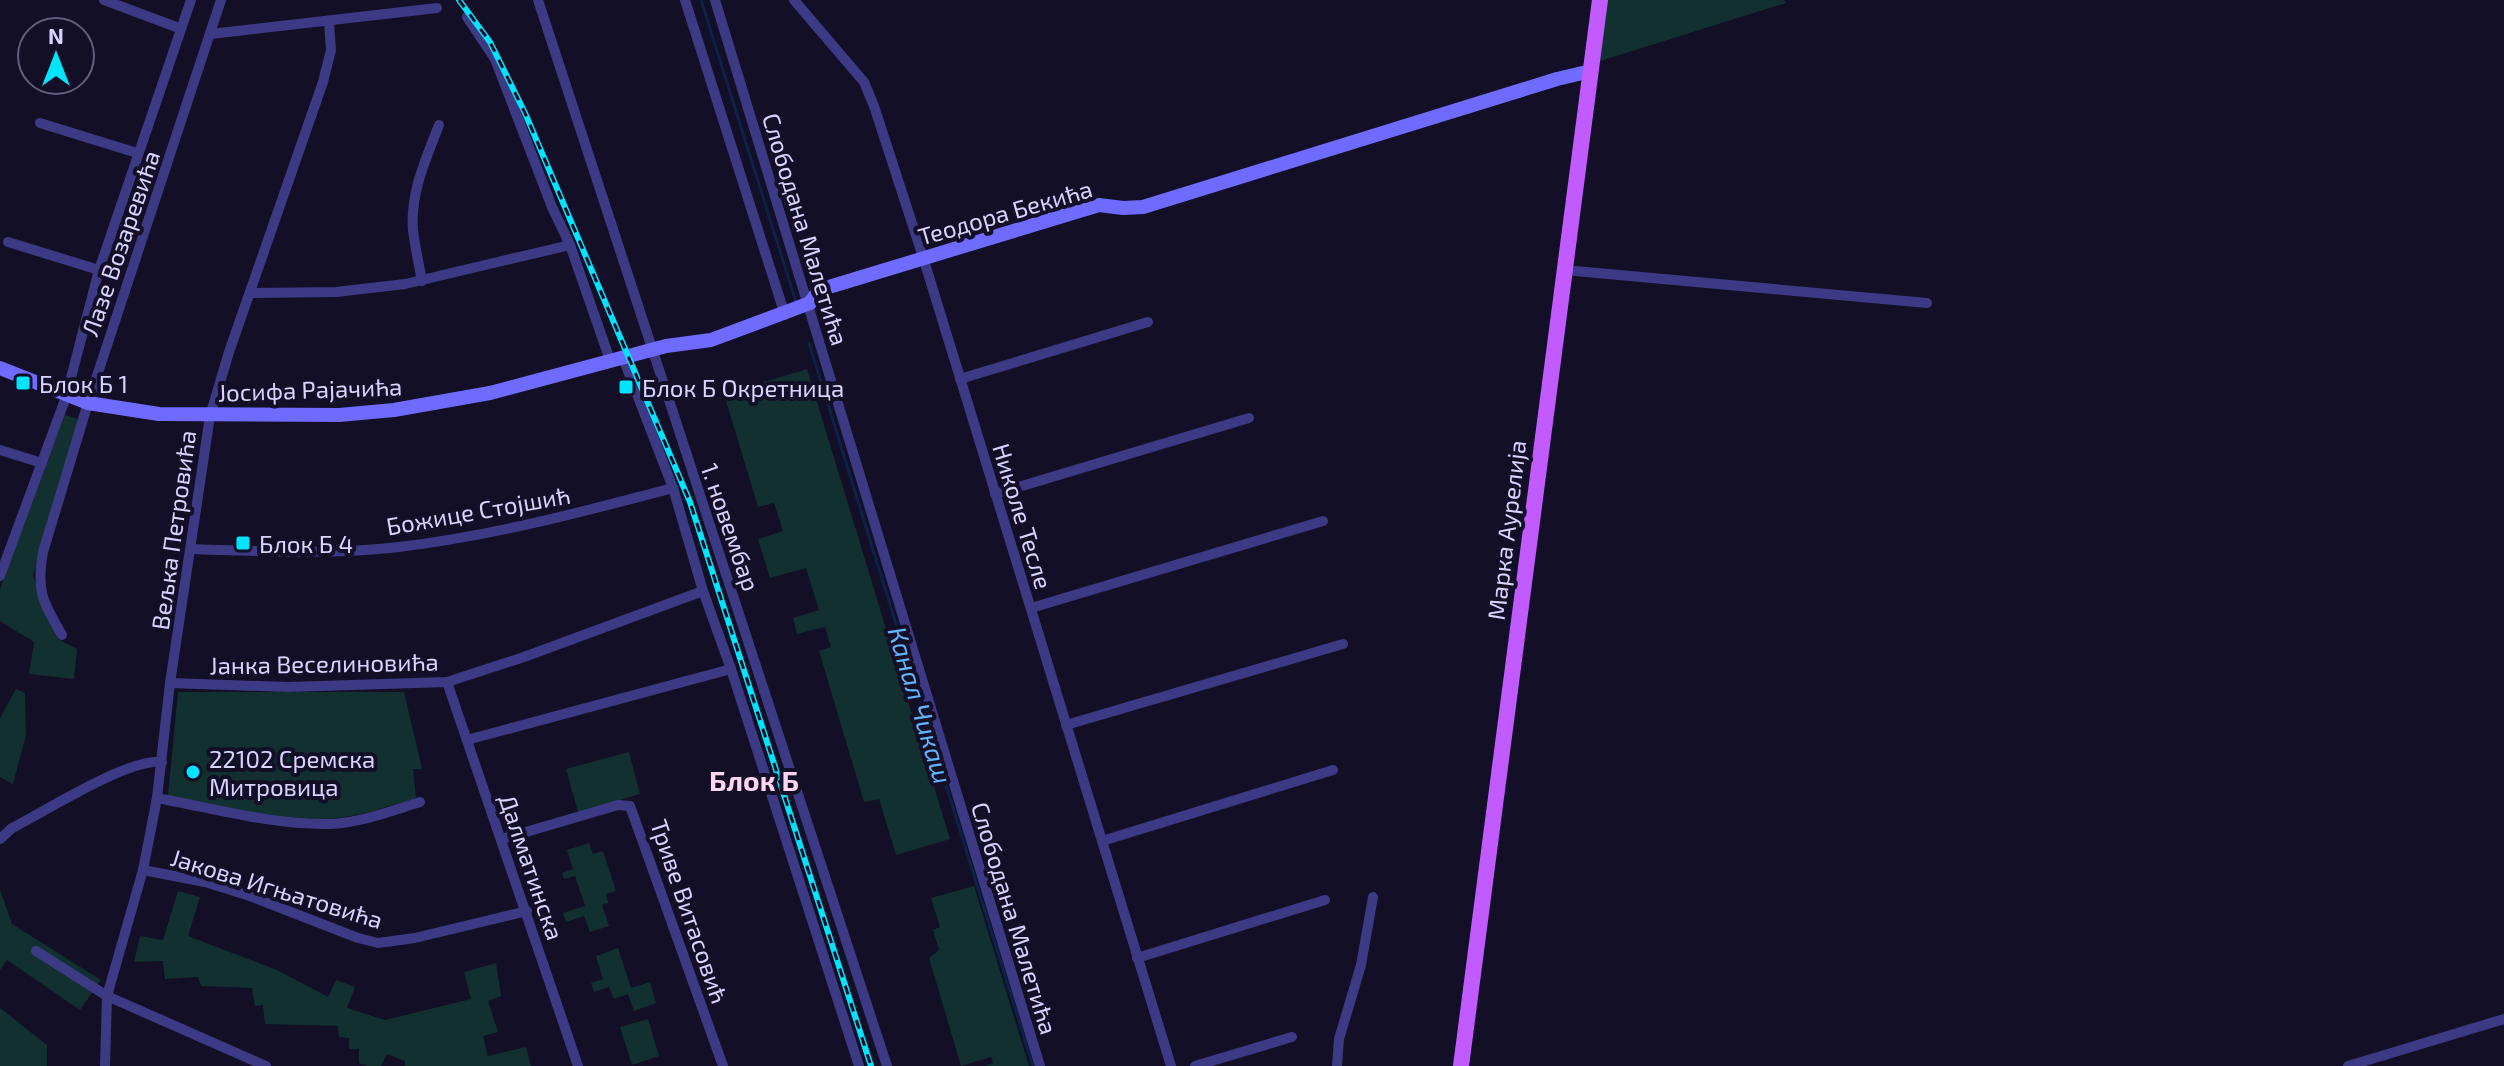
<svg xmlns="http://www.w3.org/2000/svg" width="2504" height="1066" viewBox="0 0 2504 1066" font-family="'Exo 2',sans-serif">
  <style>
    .green { fill: #12302f }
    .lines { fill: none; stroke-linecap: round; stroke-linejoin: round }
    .stream { stroke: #0c2248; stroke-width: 3 }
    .street { stroke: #3d3a85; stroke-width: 10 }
    .secondary { stroke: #6f6bff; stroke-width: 14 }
    .primary { stroke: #c25bff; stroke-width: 16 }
    .rail-casing { stroke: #00e5ff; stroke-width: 6 }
    .rail { stroke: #130f26; stroke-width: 3; stroke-dasharray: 9; stroke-linecap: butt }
    .poi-dot { fill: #00e5ff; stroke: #130f26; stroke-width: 3 }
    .labels { text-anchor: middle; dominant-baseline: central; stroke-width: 8; stroke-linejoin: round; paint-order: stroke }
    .street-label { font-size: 24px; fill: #d9d4ff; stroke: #130f26 }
    .poi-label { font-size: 24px; fill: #d9d4ff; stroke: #130f26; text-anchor: start }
    .water-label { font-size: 26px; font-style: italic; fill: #62b6ff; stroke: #130f26 }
    .quarter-label { font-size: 28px; font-weight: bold; fill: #ffd6f0; stroke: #130f26 }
  </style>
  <rect width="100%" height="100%" fill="#130f26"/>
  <g class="green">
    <polygon points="1606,0 1784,0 1786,3 1597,62"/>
    <polygon points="807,369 950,839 896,855 879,799 864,802 819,651 831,647 825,627 797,634 793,618 819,610 806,568 770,578 758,539 783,531 774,503 758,507 724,394"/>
    <polygon points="65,415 79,419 33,576 58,639 77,649 74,679 29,674 34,642 0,621 0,589"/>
    <polygon points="16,689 25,693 26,735 13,784 0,777 0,718"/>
    <path d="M178,692H404L422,769H413L416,798C387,807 357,817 326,819C275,823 218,807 168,796Z"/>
    <polygon points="629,752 640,794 578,812 566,769"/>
    <polygon points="589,843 593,854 603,851 616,891 606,894 608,903 602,905 609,926 590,932 584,916 566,922 563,913 585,906 575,876 564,879 562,873 573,869 567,850"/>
    <polygon points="974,886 1029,1066 985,1066 993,1063 991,1057 961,1066 929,958 939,950 933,930 940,927 931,898"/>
    <polygon points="0,890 12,924 101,980 80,1010 7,960 0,970"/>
    <polygon points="178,891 200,897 188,936 277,970 328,997 336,980 355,987 347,1008 385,1020 471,999 464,972 496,963 501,996 488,1001 498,1032 483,1036 488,1056 526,1047 531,1066 405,1066 405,1061 387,1054 381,1066 367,1066 359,1063 359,1049 349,1049 349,1038 339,1037 338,1026 265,1024 263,1005 255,1006 252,988 201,986 198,977 165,979 163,961 134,962 140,936 163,940"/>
    <polygon points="618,948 631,988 650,982 656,1003 634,1011 628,994 614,999 609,987 594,992 591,983 603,979 596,956"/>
    <polygon points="0,1008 47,1045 47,1066 0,1066"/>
    <polygon points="648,1019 659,1056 632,1065 620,1027"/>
  </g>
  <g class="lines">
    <g class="stream">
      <polyline points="701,0 796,302"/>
      <polyline points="809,343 1033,1066"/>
    </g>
    <g class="street">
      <polyline points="104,0 179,28"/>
      <polyline points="538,0 887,1066"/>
      <polyline points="685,0 785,315"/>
      <polyline points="715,0 1040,1066"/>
      <polyline points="794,0 864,82 874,106 923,257 1171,1066"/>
      <polyline points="467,17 495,59 552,207 570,245 610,360"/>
      <polyline points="211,34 437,8"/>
      <polyline points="40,123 137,153"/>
      <polyline points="8,242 99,270"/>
      <polyline points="1564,270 1927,303"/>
      <path d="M422,281C419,265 415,247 413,230C410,193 426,159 439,125"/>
      <polyline points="251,293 336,292 405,284 570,245"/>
      <polyline points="623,358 673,488 703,591 731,669 859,1066"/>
      <polyline points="960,379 1148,322"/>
      <polyline points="0,450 42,463"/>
      <polyline points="995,494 1249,418"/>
      <path d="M191,549C260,551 330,555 399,547C492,536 582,512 673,488"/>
      <polyline points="0,576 66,397 99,270 191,0"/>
      <polyline points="1031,608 1323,521"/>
      <path d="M62,635C43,602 36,592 43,552L88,403L221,0"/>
      <polyline points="447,682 578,1066"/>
      <polyline points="170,683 288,687 447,682 524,657 703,591"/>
      <polyline points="1066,725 1343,644"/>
      <polyline points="467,740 731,669"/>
      <path d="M157,798C212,808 272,825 329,824C360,823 391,811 420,802"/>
      <path d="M0,839L12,828C46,811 128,758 162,762"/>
      <polyline points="502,839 618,805 630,806 723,1066"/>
      <polyline points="1102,841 1333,770"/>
      <polyline points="143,870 205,882 250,896 358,938 378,943 415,938 527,911"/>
      <polyline points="36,951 107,996 266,1066"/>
      <polyline points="1137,958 1325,900"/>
      <polyline points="105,1066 107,996 143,870 157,798 170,683 210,416 229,352 323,82 331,50 329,22"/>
      <polyline points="1195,1066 1292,1037"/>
      <polyline points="1337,1066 1339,1039 1361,965 1373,897"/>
      <polyline points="2348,1066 2504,1019"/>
    </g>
    <polyline class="secondary" points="0,368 88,403 159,414 339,415 394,410 490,393 666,346 711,340 810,303 819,290 1099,205 1123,208 1143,207 1557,79 1591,71"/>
    <polyline class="primary" points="1461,1066 1600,0"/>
    <g class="rail-casing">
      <polyline id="rail" points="459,0 490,42 525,113 690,502 871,1066"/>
    </g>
    <use href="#rail" class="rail"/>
  </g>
  <g class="poi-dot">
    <rect x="15" y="375" width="16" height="16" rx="4"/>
    <rect x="618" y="379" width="16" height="16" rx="4"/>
    <rect x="235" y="535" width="16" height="16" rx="4"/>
    <circle cx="193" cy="772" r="8"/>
  </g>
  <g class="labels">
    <g class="street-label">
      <text transform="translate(1005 212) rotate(-16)">Теодора Бекића</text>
      <text transform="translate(806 229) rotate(73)">Слободана Малетића</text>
      <text transform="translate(120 243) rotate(-71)">Лазе Возаревића</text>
      <text transform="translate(310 389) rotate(-2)">Јосифа Рајачића</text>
      <text transform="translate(478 510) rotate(-10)">Божице Стојшић</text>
      <text transform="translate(1023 516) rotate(73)">Николе Тесле</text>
      <text transform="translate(731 527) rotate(71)">1. новембар</text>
      <text transform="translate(173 530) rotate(-82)">Вељка Петровића</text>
      <text transform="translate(1506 530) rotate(-83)">Марка Аурелија</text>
      <text transform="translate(324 663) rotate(-1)">Јанка Веселиновића</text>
      <text transform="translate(532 867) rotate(71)">Далматинска</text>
      <text transform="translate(277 888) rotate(17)">Јакова Игњатовића</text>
      <text transform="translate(690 911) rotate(71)">Триве Витасовић</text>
      <text transform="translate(1015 918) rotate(73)">Слободана Малетића</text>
    </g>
    <g class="poi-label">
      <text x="39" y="383">Блок Б 1</text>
      <text x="642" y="387">Блок Б Окретница</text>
      <text x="259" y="543">Блок Б 4</text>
      <text x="209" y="758">22102 Сремска<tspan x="209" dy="28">Митровица</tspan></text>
    </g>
    <g class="water-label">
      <text transform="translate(921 705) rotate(73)">Канал Чикаш</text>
    </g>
    <g class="quarter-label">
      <text x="754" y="780">Блок Б</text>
    </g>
  </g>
  <g transform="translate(56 56)"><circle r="38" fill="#130f26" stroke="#625e7d" stroke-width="2"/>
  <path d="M0-6L14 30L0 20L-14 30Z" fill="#00e5ff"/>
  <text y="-12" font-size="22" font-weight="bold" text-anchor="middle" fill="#d9d4ff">N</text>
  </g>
</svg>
